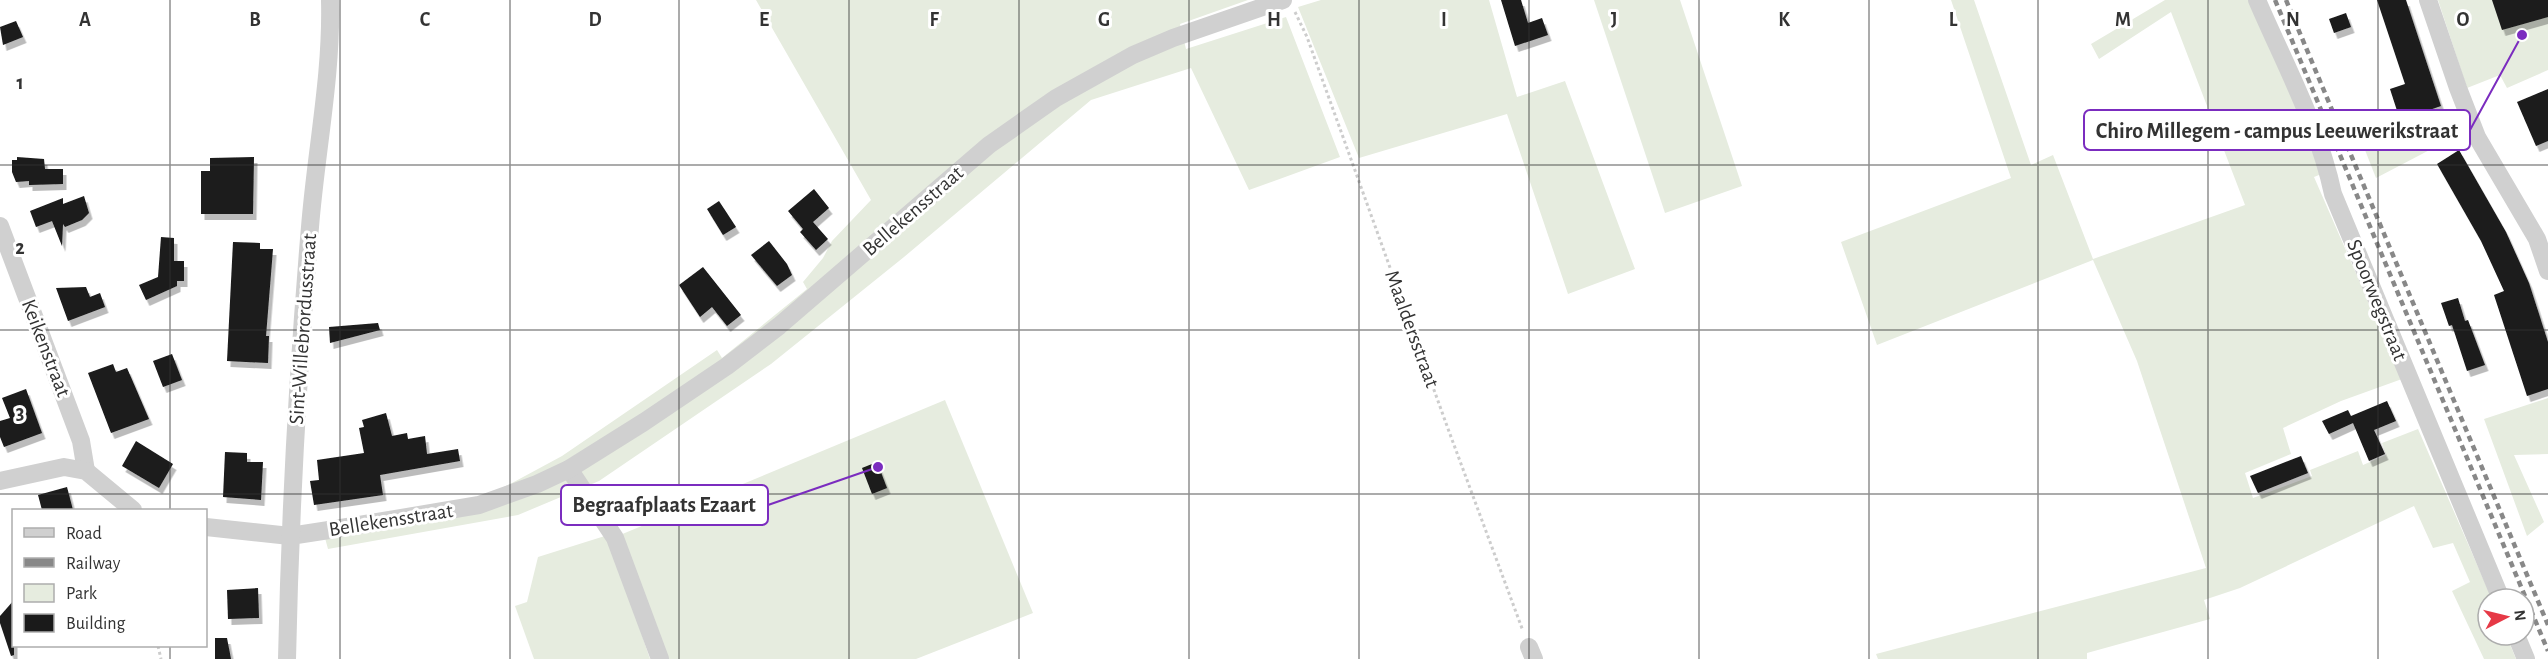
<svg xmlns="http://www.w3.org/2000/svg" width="2548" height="659" viewBox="0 0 2548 659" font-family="'Alegreya Sans',sans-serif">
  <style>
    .green { fill: #e6ecdf }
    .building { fill: #1a1a1a; filter: url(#shadow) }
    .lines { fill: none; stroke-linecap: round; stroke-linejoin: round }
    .path { stroke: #cdcdcd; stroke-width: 3; stroke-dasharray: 3 3; stroke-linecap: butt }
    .minor { stroke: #d0d0d0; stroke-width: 18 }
    .rail { stroke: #888; stroke-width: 4.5; stroke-dasharray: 6 4.5; stroke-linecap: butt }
    .grid { fill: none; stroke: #333; stroke-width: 1.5; stroke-opacity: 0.55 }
    .labels { text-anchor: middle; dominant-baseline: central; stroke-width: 6; stroke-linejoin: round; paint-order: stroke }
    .street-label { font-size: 21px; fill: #333; stroke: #fff }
    .grid-label { font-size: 20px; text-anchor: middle; font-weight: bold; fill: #333; stroke: #fff; stroke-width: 6; stroke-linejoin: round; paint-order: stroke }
    .leader { fill: none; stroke: #7b2cbf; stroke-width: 2 }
    .callout-dot { fill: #7b2cbf; stroke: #fff; stroke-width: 2 }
    .callout { fill: #fff; stroke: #7b2cbf; stroke-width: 2 }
    .callout-label { font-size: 22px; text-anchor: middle; font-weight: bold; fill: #333 }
  </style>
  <defs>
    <filter id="shadow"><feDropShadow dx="3.5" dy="6" stdDeviation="0" flood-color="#0004"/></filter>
  </defs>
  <rect width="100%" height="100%" fill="#fff"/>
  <g class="green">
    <polygon points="756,0 1248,0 1180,24 1186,49 1286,17 1340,157 1249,190 1191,68 1091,100 904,257 771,364 599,481 518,515 328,549 325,538 427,522 512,483 562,456 717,350 722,358 807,289 803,282 823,258 832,241 871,200"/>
    <polygon points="1321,0 1489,0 1517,97 1565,81 1635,269 1568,294 1507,114 1359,158 1298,7"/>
    <polygon points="1594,0 1680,0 1742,186 1665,213"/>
    <polygon points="1951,0 1974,0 2031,165 2053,155 2093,259 2245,205 2171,12 2099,59 2091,44 2165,0 2251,0 2324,173 2314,177 2402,379 2341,401 2283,428 2291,454 2245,473 2253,498 2312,476 2310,470 2358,451 2363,465 2386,455 2382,443 2418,429 2492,599 2488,599 2488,635 2506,635 2516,659 2484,659 2452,591 2470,582 2453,543 2433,548 2414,506 2240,588 2204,600 2210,619 2087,653 2087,659 1878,659 1876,654 2206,568 2137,361 2093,260 1877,345 1841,242 2011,178"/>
    <polygon points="2438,0 2548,0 2548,70 2507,88 2500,75 2467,88"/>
    <polygon points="2456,110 2464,132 2376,178 2365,150"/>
    <polygon points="2548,398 2548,454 2514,455 2544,522 2527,536 2484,419"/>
    <polygon points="945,400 1033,613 916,659 665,659 620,535"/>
    <polygon points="608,535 650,659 534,659 515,606 527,602 538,557"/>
  </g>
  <g class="building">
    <polygon points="1501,0 1521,0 1528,23 1542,18 1548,35 1515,46"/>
    <polygon points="2377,0 2406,0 2441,106 2400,120 2390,89 2405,84"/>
    <polygon points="2492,0 2548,0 2548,17 2502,30"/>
    <polygon points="2346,13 2351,27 2334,33 2329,19"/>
    <polygon points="16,21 23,37 3,45 0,27"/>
    <polygon points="2548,89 2548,141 2536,146 2517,102"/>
    <polygon points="2459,150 2506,232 2529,283 2548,342 2548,389 2527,396 2494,295 2504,291 2481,241 2437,164"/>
    <polygon points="17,157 44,159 45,169 63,169 63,184 29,185 29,181 16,182 12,172 12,160 17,160"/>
    <polygon points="254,157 253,214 201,214 201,171 210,171 210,158"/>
    <polygon points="814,189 829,208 813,222 828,239 816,250 800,232 803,229 788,211"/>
    <polygon points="84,196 89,213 82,220 65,227 63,224 62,246 52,221 36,227 30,211 63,198 63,204"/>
    <polygon points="719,201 736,227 723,235 707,209"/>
    <polygon points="161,237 174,238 174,261 184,261 184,281 177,281 177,286 146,300 139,285 158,277"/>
    <polygon points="769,241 787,264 792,275 777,286 751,255"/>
    <polygon points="233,242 260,243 260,249 273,249 266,336 269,336 268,363 227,361"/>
    <polygon points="703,267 741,315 727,326 712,307 700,317 679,285"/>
    <polygon points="86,287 90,297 100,293 105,307 68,321 56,288"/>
    <polygon points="2458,298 2465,321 2468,320 2485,365 2467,371 2452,325 2449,326 2441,303"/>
    <polygon points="378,323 380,330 330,343 329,327"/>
    <polygon points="172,354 182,380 163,387 153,361"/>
    <polygon points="113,364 116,372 127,368 149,419 111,433 88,373"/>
    <polygon points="26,389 42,433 4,447 0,437 0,421 10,418 2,398"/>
    <polygon points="2387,401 2396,421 2374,430 2385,454 2369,461 2353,423 2329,434 2322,421 2348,410 2351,416"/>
    <polygon points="386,413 392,436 407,433 408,439 425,436 427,454 458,449 460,461 380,475 383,495 314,505 310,481 319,480 317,460 364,453 359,428 364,427 362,420"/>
    <polygon points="136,441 173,464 159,488 122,466"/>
    <polygon points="225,452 247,453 247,462 263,462 261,500 223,497"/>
    <polygon points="2301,456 2308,473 2258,493 2250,476"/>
    <polygon points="877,462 887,488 872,494 862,468"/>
    <polygon points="67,487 73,510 42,510 38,495"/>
    <polygon points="258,588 259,618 228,619 227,590"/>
    <polygon points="14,600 14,655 11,656 0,623 0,616"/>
    <polygon points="215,638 227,638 231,659 215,659"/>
  </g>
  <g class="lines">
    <g class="path">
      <polyline points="1295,12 1307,37 1447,426 1523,631"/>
      <polyline points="158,646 161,659"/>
    </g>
    <g class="minor">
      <path d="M2257,0C2284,63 2319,127 2333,194L2501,599"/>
      <polyline points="2428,0 2458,88 2477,137 2537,239 2548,271"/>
      <polyline points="0,226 81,441 86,471"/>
      <polyline points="569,469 615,538 660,659"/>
      <polyline points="0,481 64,467 86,471 133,510"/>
      <polyline points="206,527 290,536 329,530 479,505 537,484 569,469 644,422 727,366 779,326 989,145 1056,98 1133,55 1173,38 1283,0"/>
      <polyline points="2516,635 2526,659"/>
      <polyline points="1529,647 1534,659"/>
      <path d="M287,659C290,515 298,370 310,227C316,151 332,76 330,0"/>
    </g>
    <g class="rail">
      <polyline points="2275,0 2548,651"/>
      <polyline points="2286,0 2548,625"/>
    </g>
  </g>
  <path class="grid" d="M170,0V510M340,0V659M510,0V659M679,0V659M849,0V659M1019,0V659M1189,0V659M1359,0V659M1529,0V659M1699,0V659M1869,0V659M2038,0V659M2208,0V659M2378,0V659M0,165H2548M0,330H2548M0,494H2548M170,646V659"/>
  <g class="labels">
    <g class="street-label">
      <text transform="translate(913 211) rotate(-41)">Bellekensstraat</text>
      <text transform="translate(2377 300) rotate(68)">Spoorwegstraat</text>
      <text transform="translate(303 329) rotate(-86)">Sint-Willebrordusstraat</text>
      <text transform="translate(1412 329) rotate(70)">Maaldersstraat</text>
      <text transform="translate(46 348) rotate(69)">Keikenstraat</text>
      <text transform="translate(391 520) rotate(-9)">Bellekensstraat</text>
    </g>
  </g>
  <g class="grid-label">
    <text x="85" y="26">A</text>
    <text x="255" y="26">B</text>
    <text x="425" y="26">C</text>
    <text x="595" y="26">D</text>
    <text x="764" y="26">E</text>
    <text x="934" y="26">F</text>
    <text x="1104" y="26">G</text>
    <text x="1274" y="26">H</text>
    <text x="1444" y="26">I</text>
    <text x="1614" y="26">J</text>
    <text x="1784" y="26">K</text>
    <text x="1953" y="26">L</text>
    <text x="2123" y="26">M</text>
    <text x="2293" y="26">N</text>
    <text x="2463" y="26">O</text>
    <text x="20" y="89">1</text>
    <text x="20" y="254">2</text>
    <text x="20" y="419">3</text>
  </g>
  <path class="leader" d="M2522 35L2470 130M878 467L768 505"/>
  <g class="callout-dot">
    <circle cx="2522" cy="35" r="6"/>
    <circle cx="878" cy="467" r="6"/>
  </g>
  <g class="callout">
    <rect x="2084" y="110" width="386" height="40" rx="6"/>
    <rect x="561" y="485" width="207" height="40" rx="6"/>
  </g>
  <g class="callout-label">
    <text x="2277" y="138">Chiro Millegem - campus Leeuwerikstraat</text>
    <text x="664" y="512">Begraafplaats Ezaart</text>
  </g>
  <rect x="12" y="509" width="195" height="138" fill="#ffffff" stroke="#adadad" stroke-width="1.5"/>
  <rect x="24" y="528" width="30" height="9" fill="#d0d0d0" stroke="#adadad" stroke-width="1.5"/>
  <text x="66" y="539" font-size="18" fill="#333333">Road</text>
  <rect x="24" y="558" width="30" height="9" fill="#888888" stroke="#adadad" stroke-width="1.5"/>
  <text x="66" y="569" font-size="18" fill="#333333">Railway</text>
  <rect x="24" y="584" width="30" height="18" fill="#e6ecdf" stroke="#adadad" stroke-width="1.5"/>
  <text x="66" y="599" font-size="18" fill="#333333">Park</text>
  <rect x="24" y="614" width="30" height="18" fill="#1a1a1a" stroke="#adadad" stroke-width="1.5"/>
  <text x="66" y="629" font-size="18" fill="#333333">Building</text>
  <g transform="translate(2506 617) rotate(83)"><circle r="28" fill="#ffffff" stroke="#adadad" stroke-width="1.5"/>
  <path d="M0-4.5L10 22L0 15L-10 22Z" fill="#e63946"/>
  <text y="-9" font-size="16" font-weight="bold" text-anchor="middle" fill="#333333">N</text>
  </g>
</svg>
